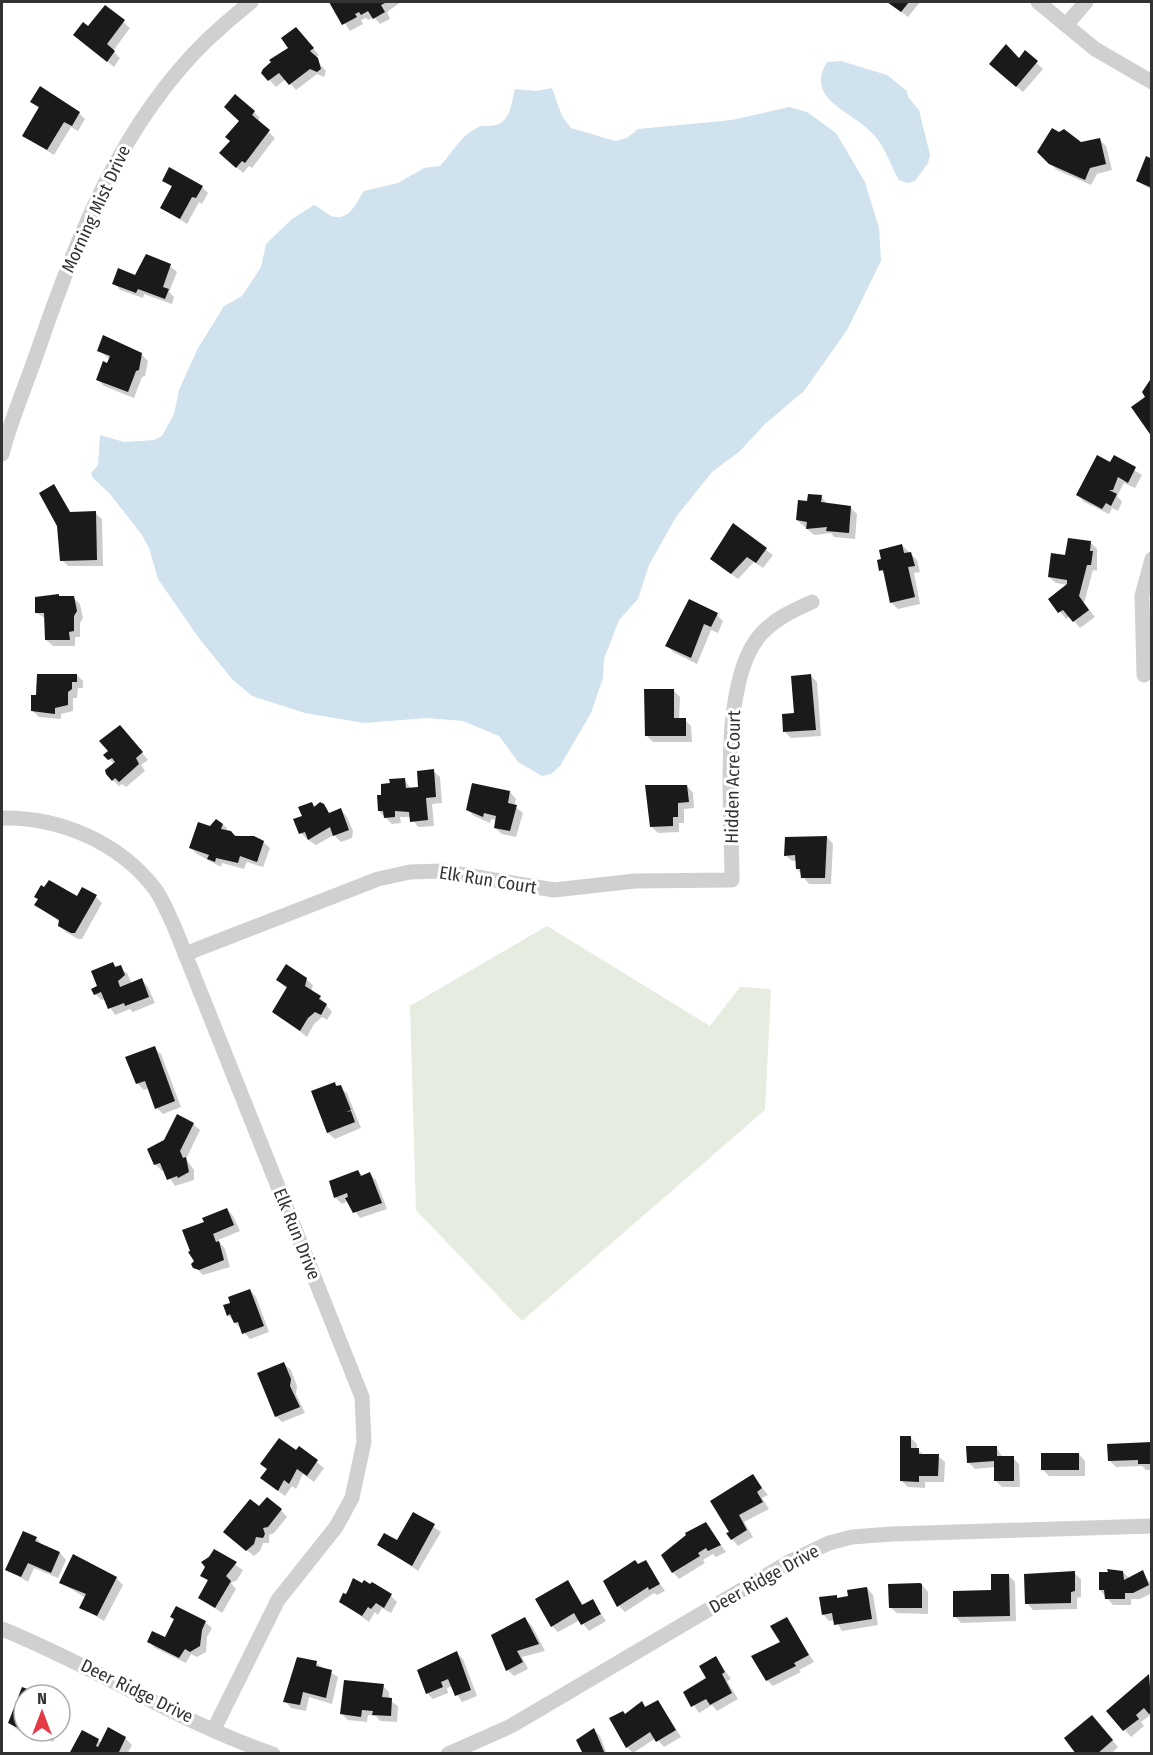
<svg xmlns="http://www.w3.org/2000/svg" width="1153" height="1755" viewBox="0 0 1153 1755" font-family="'Fira Sans Condensed',sans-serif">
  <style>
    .green { fill: #e6ecdf }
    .water { fill: #cfe2ee }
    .shadow { fill: #0003 }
    .building { fill: #1a1a1a }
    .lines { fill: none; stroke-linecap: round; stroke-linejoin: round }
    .minor { stroke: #d0d0d0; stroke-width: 15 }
    .labels { text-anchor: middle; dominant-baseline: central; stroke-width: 6; stroke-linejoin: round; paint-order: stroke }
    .street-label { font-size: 18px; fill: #333; stroke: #fff }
  </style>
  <rect width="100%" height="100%" fill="#fff"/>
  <polygon class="green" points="547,926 710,1026 740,987 771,989 765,1110 522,1321 416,1210 410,1006"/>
  <g class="water">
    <path d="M841,61L887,75L907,91L908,97L919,110L930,155L928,163L915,181L907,183L899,180C890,165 886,148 874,135C852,110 804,100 827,62Z"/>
    <path d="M552,88L562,116L571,128L615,141L627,138L638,129L732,120L789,107L807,112L836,133L865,182L879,228L881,261L847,330L804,391L765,424L740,451L712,472L676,517L649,565L638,599L619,620L604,659L603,678L591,713L560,766L551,774L542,776L518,762L499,736L463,721L427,718L364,723L305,713L252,696L232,679L198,637L158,579L149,548L142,535L110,494L93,478L91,473L98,465L100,435L124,442L154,440L162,436L174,414L179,390L197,350L224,306L242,296L261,267L266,244L292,219L314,205C321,208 328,216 335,217C351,219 356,202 364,191L398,183L424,168L440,166C451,155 461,135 477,128C481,125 486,126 491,126C511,124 511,104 515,89L536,91Z"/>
  </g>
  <g class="shadow">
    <polygon points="331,2 401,2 387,12 390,19 380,24 374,17 368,20 366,18 361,20 363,24 350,31"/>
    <polygon points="889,2 920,2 908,17"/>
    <polygon points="105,7 130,28 113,51 120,58 114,67 75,35 89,28"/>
    <polygon points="302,36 319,55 315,58 326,71 324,77 317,74 296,90 286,79 276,87 263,73"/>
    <polygon points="1025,52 1043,69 1023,92 998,70 1019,60"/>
    <polygon points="32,102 79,113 85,119 78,131 71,127 54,155 24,136 39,109"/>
    <polygon points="254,112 260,118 257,122 275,138 252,168 249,166 243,173 221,153"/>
    <polygon points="1099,139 1106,146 1112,170 1097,174 1091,185 1057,170 1045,159"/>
    <polygon points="1152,160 1152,190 1137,181"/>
    <polygon points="164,181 202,187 208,193 202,204 199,202 187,224 162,208 173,188"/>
    <polygon points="170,266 177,272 169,292 174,297 172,304 144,294 143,298 120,290 114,283"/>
    <polygon points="99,351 141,354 148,361 145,376 142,377 134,398 104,386 98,380 110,359"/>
    <polygon points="1114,457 1142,475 1135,488 1124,483 1117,496 1122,502 1118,511 1112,508 1109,514 1084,502 1078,495 1111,464"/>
    <polygon points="54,486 72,514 95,513 102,519 103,566 68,566 62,560"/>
    <polygon points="821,496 828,505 851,508 857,514 855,539 834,537 831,533 814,535 797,520 809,503"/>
    <polygon points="733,525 773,555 763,568 754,562 738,579 719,565"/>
    <polygon points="1090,542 1097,549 1097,571 1093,570 1084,603 1095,617 1080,628 1070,616 1066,619 1050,599 1068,585 1056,583 1049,577 1067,557"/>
    <polygon points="902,545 917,560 920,572 914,573 920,604 898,609 892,603 885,575 881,570"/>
    <polygon points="73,597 80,604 83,618 80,623 80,637 75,637 75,646 53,646 46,640 46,619 37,613"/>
    <polygon points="717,615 723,621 718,633 711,630 697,664 673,652 667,645"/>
    <polygon points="77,675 83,681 83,688 78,688 77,698 73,698 73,711 61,714 61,719 39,717 33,711 38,696 36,686"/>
    <polygon points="810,675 817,682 821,736 791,738 785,732 796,715"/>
    <polygon points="673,690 680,697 679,720 685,720 691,726 692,742 653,742 646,735"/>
    <polygon points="126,733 148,760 141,765 145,771 126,787 122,784 119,786 113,780 114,764 105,755"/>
    <polygon points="433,771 440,777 442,803 432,804 434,826 418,827 411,817 400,817 401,823 392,824 379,811 383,796 391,784 404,779 411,789 419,788"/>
    <polygon points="687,786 693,793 694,808 684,809 684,823 679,823 679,832 658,833 651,826"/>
    <polygon points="510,792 516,799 514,806 523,813 516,837 502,834 495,828 497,820 491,819 490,823 474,816 468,810"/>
    <polygon points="312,804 330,815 341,810 347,817 353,831 352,838 341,842 334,835 316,845 307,839 301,833 304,816"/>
    <polygon points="213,822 220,822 227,828 227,833 263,842 270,848 263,867 247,862 244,869 222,863 221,867 197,854 191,848 211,828"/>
    <polygon points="827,837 833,844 831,884 809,884 797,869 797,861 792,861 785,855"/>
    <polygon points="96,897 102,903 82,939 78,939 66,932 60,926 60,922 36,905"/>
    <polygon points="113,964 127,973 132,984 142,980 148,987 155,1003 133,1012 130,1009 115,1015 105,999 102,1000 95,994"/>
    <polygon points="306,979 313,985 311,992 320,997 332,1012 327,1020 322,1017 314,1024 307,1037 274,1011 287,989 278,980"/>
    <polygon points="154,1048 161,1054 181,1107 163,1114 157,1108 149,1088 144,1090 137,1083"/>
    <polygon points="335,1084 347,1093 361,1128 335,1139 328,1133 313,1092"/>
    <polygon points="193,1124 200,1130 186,1159 194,1170 194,1180 175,1186 165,1170 162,1171 155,1164"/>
    <polygon points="358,1171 363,1177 370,1174 376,1180 387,1209 360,1218 348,1201 342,1204 335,1197"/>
    <polygon points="227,1209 233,1216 240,1231 218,1240 225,1249 230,1267 203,1275 196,1268 184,1231 206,1223"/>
    <polygon points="250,1290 256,1297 269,1332 250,1339 228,1315"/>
    <polygon points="284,1364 291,1370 297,1386 296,1394 305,1413 282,1422 276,1416"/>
    <polygon points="911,1438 917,1444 917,1449 925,1456 938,1456 945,1462 944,1482 925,1482 925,1488 908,1487 902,1481"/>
    <polygon points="1152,1443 1152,1470 1146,1470 1142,1466 1116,1467 1110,1461"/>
    <polygon points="996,1447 1003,1458 1013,1458 1019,1464 1020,1487 1002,1487 996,1481 995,1467 975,1469 968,1462"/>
    <polygon points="299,1448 324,1468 314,1482 303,1474 296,1489 292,1486 285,1496 269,1484"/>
    <polygon points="1079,1454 1085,1461 1085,1476 1049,1476 1043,1470"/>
    <polygon points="753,1476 768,1495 762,1498 769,1509 744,1522 753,1537 738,1546 728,1534"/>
    <polygon points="259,1509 281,1510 287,1517 274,1533 269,1535 269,1543 263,1543 260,1551 254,1556 232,1538"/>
    <polygon points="414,1514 441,1532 418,1571 379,1544 398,1542"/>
    <polygon points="706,1524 726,1552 716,1557 713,1554 703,1560 705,1563 679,1579 673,1572"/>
    <polygon points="36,1538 42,1545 60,1553 66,1560 58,1578 34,1568 28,1582 7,1569"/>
    <polygon points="214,1551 243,1570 237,1580 231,1583 236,1589 222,1613 200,1598 209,1582 202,1575 206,1567 203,1562"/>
    <polygon points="645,1562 665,1591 657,1595 654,1593 625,1612 619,1606 639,1565"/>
    <polygon points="1123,1572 1130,1579 1142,1572 1152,1585 1152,1593 1140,1599 1131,1599 1131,1605 1113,1605 1100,1590"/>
    <polygon points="1074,1573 1081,1579 1081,1597 1077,1598 1077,1609 1033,1610 1027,1603"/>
    <polygon points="1009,1576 1015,1582 1016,1621 961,1623 955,1616 993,1591"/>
    <polygon points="116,1578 123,1585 104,1621 81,1607 86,1598 61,1583"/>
    <polygon points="568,1582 584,1606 592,1601 606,1621 589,1631 580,1620 558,1632 552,1626"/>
    <polygon points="922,1585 928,1592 928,1614 897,1613 890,1607"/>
    <polygon points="867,1588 873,1595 878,1625 842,1631 835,1620 829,1621 823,1614 836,1596 839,1599 850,1598"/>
    <polygon points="391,1596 397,1602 391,1613 382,1608 378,1615 375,1612 369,1622 341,1602"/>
    <polygon points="172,1617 205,1622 212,1628 207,1637 206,1652 197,1657 191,1654 186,1663 155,1648 149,1641 165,1639 175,1620"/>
    <polygon points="525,1619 532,1626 545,1651 522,1657 528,1669 514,1676 508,1670"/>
    <polygon points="786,1619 814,1662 799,1670 801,1672 773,1686 767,1680 782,1643"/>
    <polygon points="457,1653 463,1659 477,1696 462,1702 452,1686 447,1688 448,1693 433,1699 427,1693"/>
    <polygon points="716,1658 731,1679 727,1681 738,1699 717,1711 712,1705 699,1713 685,1692 708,1678"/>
    <polygon points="298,1659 316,1663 338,1677 332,1704 309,1697 306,1711 291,1708 285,1701"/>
    <polygon points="1149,1676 1152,1714 1141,1722 1144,1726 1131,1737 1108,1711"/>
    <polygon points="383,1686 389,1692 389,1700 398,1706 397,1722 380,1721 376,1716 368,1715 367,1722 348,1720 342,1714"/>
    <polygon points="23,1689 39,1695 24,1695 24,1731 58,1731 53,1742 42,1736 40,1741 16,1729 10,1723"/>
    <polygon points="658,1702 681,1737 664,1747 656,1738 633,1753 627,1747 626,1715 642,1703 647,1708"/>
    <polygon points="1098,1723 1118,1747 1111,1754 1077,1754"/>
    <polygon points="594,1730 600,1736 607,1754 584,1754"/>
    <polygon points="83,1732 102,1743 125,1738 132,1745 127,1754 71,1754"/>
  </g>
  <g class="building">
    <polygon points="329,2 387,2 381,5 385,12 373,19 368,11 361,15 359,12 355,14 357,17 342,25"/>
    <polygon points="887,2 909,2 901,12"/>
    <polygon points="105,5 125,20 107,44 115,51 107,62 73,35 83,22 88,26"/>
    <polygon points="296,27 314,48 310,51 318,58 321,69 317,72 310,69 289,85 279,73 268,81 261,73 263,69 271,62 269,60 288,48 281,38"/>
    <polygon points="1006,44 1019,58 1025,50 1038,61 1016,87 989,64"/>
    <polygon points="40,86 80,112 72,126 64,122 47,150 22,136 39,107 30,102"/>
    <polygon points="235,94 255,111 252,115 270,130 245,163 242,161 236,168 219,153 230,141 225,137 239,121 224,107"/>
    <polygon points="1052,128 1059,132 1064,129 1081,142 1100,138 1106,164 1090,168 1085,180 1049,164 1037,152"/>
    <polygon points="1146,156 1152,159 1152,188 1136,181"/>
    <polygon points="169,167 203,186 196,198 192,197 180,219 160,208 172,186 162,181"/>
    <polygon points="146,254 171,264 163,287 169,289 165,299 138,289 136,293 112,284 118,268 135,275"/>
    <polygon points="103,335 142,353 139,370 136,371 128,392 96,380 103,361 107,363 110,356 97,351"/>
    <polygon points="1152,377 1152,437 1131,407 1145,397 1142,392"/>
    <polygon points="1097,455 1110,462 1114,455 1136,467 1128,483 1118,477 1113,490 1109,490 1117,494 1111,506 1106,503 1102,509 1076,495"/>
    <polygon points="54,484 70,512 96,511 97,560 60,561 57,526 39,493"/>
    <polygon points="808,494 822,495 821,502 851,506 849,533 826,531 827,527 806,529 807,522 796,520 798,500 807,501"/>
    <polygon points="733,523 767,548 756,563 747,557 731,574 710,559"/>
    <polygon points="1068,538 1091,541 1090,551 1093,551 1091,565 1087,565 1079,596 1089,610 1073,622 1063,610 1058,613 1048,599 1067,584 1067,580 1048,577 1051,553 1065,555"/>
    <polygon points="902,544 904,553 911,552 915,566 908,567 915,597 890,603 883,570 879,571 877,560 881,559 879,550"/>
    <polygon points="59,594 59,596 74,596 77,611 74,616 74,631 69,632 70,640 45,640 44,613 35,613 35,597"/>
    <polygon points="689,599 718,613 711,627 704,624 691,658 665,646"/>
    <polygon points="37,674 77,674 77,682 72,682 72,689 68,692 68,705 55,708 55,714 31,711 31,695 36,695"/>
    <polygon points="811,674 816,730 783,732 782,714 794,713 791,676"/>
    <polygon points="644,689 674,689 674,718 686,718 686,736 645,736"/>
    <polygon points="120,725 143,752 136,758 139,764 119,782 115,778 112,781 106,774 105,770 115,762 112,758 108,760 103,755 108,751 99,741"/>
    <polygon points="434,769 436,797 426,798 428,820 410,822 409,812 395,811 395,817 384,818 383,811 378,811 377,795 381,795 381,784 390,783 389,779 405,778 406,788 418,787 417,771"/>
    <polygon points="472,783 510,791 508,803 517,805 510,831 494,828 496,816 484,813 483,817 466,810"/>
    <polygon points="645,785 687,785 689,802 678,803 678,817 673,817 673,826 650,827"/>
    <polygon points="312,802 314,807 320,802 324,804 329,813 341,808 349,830 333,836 330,827 308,840 305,832 299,834 293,819 302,816 298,807"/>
    <polygon points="216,819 223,824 221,829 231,831 235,836 254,836 264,841 257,862 240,856 238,863 216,858 215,862 207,859 209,855 189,848 198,822 210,826"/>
    <polygon points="827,836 825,878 801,878 800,869 796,869 795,855 784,856 785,837"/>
    <polygon points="49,880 77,896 82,887 97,895 75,933 71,933 58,926 59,920 34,905 38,899 34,897 41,885 44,887"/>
    <polygon points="113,962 115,967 121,965 125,975 118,981 120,987 142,978 149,997 125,1006 124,1003 108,1009 101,992 94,995 91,989 97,986 91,971"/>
    <polygon points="286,964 307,978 305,986 321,996 319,999 327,1004 321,1015 315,1012 308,1018 300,1031 272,1012 287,987 276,980"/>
    <polygon points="155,1046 175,1101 155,1109 145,1081 136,1084 125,1057"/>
    <polygon points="335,1082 336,1086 341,1085 351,1110 346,1112 351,1111 355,1122 327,1133 311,1091"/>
    <polygon points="177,1114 194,1123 180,1151 183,1158 186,1157 189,1172 178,1178 177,1176 167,1180 160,1163 154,1165 147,1149 164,1140"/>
    <polygon points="358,1170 361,1176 370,1172 382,1203 353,1213 345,1198 348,1197 347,1193 334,1198 329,1181"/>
    <polygon points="227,1208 234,1225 213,1234 216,1242 219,1241 224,1260 199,1270 193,1268 191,1264 194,1261 188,1252 190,1251 182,1230 204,1222 202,1218"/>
    <polygon points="250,1289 264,1326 242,1334 238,1322 234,1323 230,1314 227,1316 223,1305 230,1303 228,1297"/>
    <polygon points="284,1362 291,1379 290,1386 300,1407 275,1417 257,1373"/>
    <polygon points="900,1436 911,1436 911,1448 919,1448 919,1454 939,1454 938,1476 919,1476 919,1482 900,1481"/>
    <polygon points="279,1438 296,1450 299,1446 318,1460 307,1476 297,1469 289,1484 284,1480 278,1491 260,1478 267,1469 260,1464"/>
    <polygon points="1152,1442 1152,1464 1138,1464 1138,1460 1108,1461 1107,1444"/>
    <polygon points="966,1446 997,1446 997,1456 1014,1456 1014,1481 994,1481 994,1461 967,1463"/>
    <rect x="1041" y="1453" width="38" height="17"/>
    <polygon points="753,1474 762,1488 757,1492 763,1502 739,1515 747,1530 731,1540 726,1533 729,1532 710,1501"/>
    <polygon points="267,1497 282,1509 268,1527 263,1528 265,1534 263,1538 256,1537 254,1544 246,1551 223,1532 250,1499 259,1506"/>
    <polygon points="413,1512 435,1524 412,1566 377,1545 384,1533 397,1540"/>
    <polygon points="706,1522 721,1545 708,1551 706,1548 698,1553 700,1556 672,1573 661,1555 686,1535 685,1533"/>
    <polygon points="23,1531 37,1537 35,1541 60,1552 51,1573 28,1563 21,1577 5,1570"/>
    <polygon points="214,1549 237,1562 226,1576 231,1581 215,1608 198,1598 208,1580 200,1576 205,1567 201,1562 209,1557"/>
    <polygon points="73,1554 117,1577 97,1616 79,1608 86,1594 59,1583"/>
    <polygon points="635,1560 638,1564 646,1560 660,1584 649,1590 648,1587 617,1607 603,1581"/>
    <polygon points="1107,1569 1123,1571 1124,1580 1143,1570 1149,1585 1133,1593 1125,1593 1125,1599 1105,1599 1104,1590 1099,1590 1099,1572 1108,1572"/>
    <polygon points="1075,1571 1075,1591 1071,1592 1071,1603 1025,1604 1024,1574"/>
    <polygon points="991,1574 1009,1574 1010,1616 953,1617 953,1591 991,1590"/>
    <polygon points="353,1578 362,1583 364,1580 370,1584 372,1582 392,1594 384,1608 376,1603 371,1609 368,1607 362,1616 339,1602 343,1593 346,1594 348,1590"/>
    <polygon points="568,1580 582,1605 593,1599 601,1614 581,1625 574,1613 551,1627 535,1599"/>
    <polygon points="920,1583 922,1584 922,1608 889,1608 888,1584"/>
    <polygon points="867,1587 872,1619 834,1625 832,1613 822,1615 819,1597 837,1595 837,1598 848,1596 847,1590"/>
    <polygon points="176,1606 206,1621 202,1630 200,1646 190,1652 185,1649 179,1658 147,1642 152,1631 165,1637 174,1619 170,1617"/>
    <polygon points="525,1617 539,1644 517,1651 523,1662 506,1671 491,1635"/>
    <polygon points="787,1617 809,1655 794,1663 796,1666 766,1681 751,1656 780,1642 770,1626"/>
    <polygon points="457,1651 471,1690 455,1696 448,1679 441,1682 443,1687 426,1694 417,1670"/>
    <polygon points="716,1656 725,1672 722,1674 732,1693 710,1705 706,1699 691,1707 683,1692 706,1678 699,1666"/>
    <polygon points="297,1657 317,1661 316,1666 332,1670 326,1698 303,1692 300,1705 283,1702"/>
    <polygon points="1149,1674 1152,1713 1149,1714 1144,1708 1136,1715 1139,1719 1123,1731 1106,1711"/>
    <polygon points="344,1680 384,1684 382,1697 392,1698 391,1716 372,1715 373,1711 362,1710 361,1717 340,1714"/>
    <polygon points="22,1687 39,1693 24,1695 24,1731 8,1723"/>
    <polygon points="658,1700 676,1730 656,1742 650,1732 626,1748 609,1718 623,1711 625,1714 642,1701 645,1707"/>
    <polygon points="1092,1715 1113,1740 1097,1754 1076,1754 1064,1738"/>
    <polygon points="108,1727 126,1737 118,1754 69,1754 82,1730 99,1739 96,1746 98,1747"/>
    <polygon points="594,1728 605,1754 583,1754 576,1740"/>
  </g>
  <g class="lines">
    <g class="minor">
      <polyline points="1038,2 1095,49 1152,82"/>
      <polyline points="1066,25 1086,2"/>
      <path d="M2,454C11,419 26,385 38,350C76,239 120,125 207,40C221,27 236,14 251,2"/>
      <polyline points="1144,675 1142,596 1152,559"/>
      <path d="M2,818C60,817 119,842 155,889C163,900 168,914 174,926L362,1397L364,1442L352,1498L336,1527L278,1600L214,1729"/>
      <path d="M185,954L378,879L410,872L442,871L554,890L635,881L732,880C732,817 718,679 762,633C776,618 794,610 812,602"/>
      <path d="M2,1629C94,1666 179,1722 273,1754"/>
      <polyline points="448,1754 511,1726 789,1562 829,1543 852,1537 892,1534 1152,1526"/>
    </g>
  </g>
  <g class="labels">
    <g class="street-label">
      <text transform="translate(96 209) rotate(-65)">Morning Mist Drive</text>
      <text transform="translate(733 777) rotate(-89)">Hidden Acre Court</text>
      <text transform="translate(488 880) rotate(9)">Elk Run Court</text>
      <text transform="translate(297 1234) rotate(68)">Elk Run Drive</text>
      <text transform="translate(764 1579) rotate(-29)">Deer Ridge Drive</text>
      <text transform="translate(137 1691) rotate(26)">Deer Ridge Drive</text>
    </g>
  </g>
  <rect width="1153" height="1755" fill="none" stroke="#333333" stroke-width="6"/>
  <g transform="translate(42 1713)"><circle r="28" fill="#ffffff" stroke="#adadad" stroke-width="1.5"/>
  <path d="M0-4.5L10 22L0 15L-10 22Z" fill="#e63946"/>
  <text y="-9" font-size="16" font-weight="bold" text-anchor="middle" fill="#333333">N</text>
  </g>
</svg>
